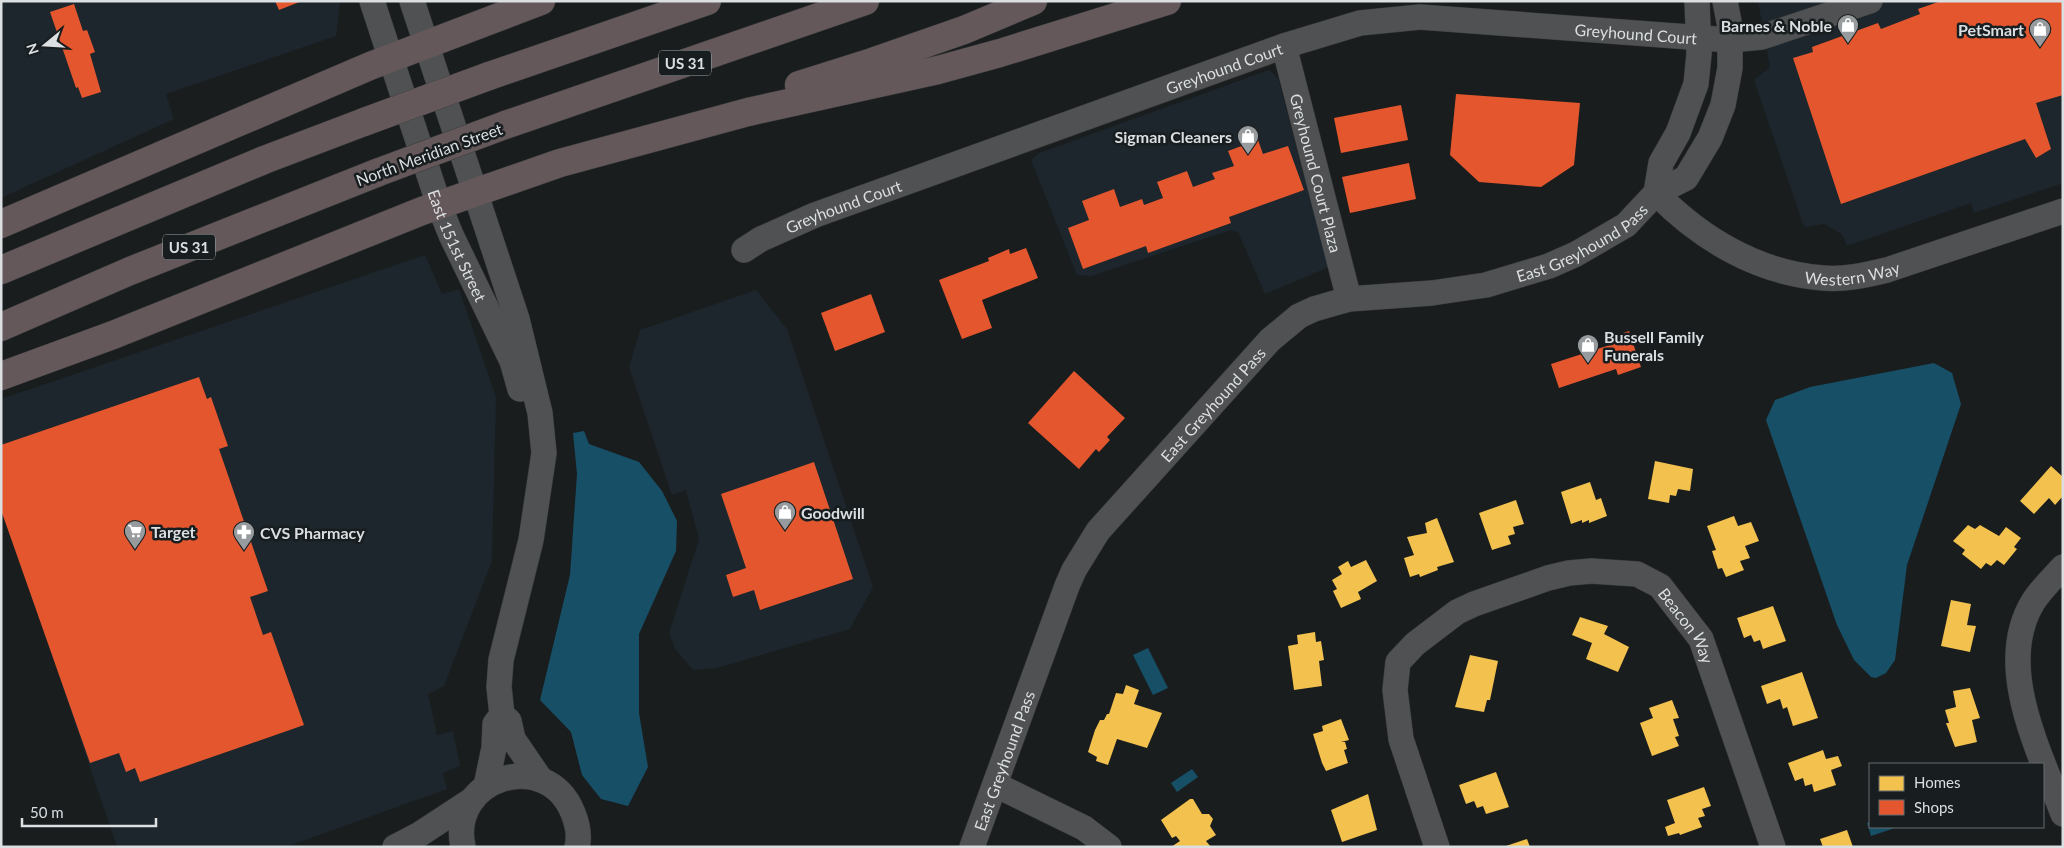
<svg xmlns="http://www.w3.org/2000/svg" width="2064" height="848" viewBox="0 0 2064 848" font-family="Lato,sans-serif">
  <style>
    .built { fill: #1c262c }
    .water { fill: #174f66 }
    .homes { fill: #f2c14e }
    .shops { fill: #e4572e }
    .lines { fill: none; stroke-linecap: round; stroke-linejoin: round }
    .minor-casing { stroke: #383a3b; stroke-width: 26 }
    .highway-casing { stroke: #383a3b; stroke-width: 29 }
    .minor { stroke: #4f5152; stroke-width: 25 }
    .highway { stroke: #65585a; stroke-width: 28 }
    .highway-bridge-casing { stroke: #383a3b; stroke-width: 29; stroke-linecap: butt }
    .highway-bridge { stroke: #65585a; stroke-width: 28 }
    .labels { text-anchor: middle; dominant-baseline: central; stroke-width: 5; stroke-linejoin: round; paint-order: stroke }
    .shield { fill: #181e20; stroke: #a0a5a7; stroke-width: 1 }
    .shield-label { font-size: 15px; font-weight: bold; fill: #dbdfe1 }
    .poi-label { font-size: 16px; font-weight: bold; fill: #dbdfe1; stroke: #181e20; text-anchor: start }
    .street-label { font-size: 16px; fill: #dbdfe1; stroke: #181e20 }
  </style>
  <rect width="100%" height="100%" fill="#1a1d1e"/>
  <g class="built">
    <polygon points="1,1 340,1 336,36 166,94 174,119 1,198"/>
    <polygon points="1758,1 2063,1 2063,183 1974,213 1971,203 1847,246 1842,234 1824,224 1804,227 1754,80 1770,67"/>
    <polygon points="1269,70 1278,78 1329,267 1265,294 1238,232 1231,230 1091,276 1077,275 1031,160 1039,153"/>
    <polygon points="425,255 442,294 459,289 496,397 492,561 444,686 428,694 437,735 453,731 460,766 443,773 447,789 286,847 117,847 1,506 1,399"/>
    <polygon points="756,290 787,329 873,587 850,629 717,668 693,670 675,649 669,633 699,539 686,490 672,495 629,367 640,330"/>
  </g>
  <g class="water">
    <polygon points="1934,363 1952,373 1961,404 1907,565 1895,660 1886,673 1876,678 1871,677 1854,660 1837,625 1766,420 1775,400 1810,387"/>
    <polygon points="584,431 589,444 639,462 662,491 677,521 676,551 639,634 639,713 648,767 628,806 601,799 582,775 571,732 540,700 570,575 577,474 573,433"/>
    <polygon points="1148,648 1168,688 1153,695 1133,655"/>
    <polygon points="1192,769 1198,777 1177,792 1171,783"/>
    <polygon points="1870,822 1870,827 1898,827 1871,836 1867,823"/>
  </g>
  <g class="homes">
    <polygon points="1655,461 1693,469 1690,491 1678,489 1676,496 1670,495 1669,503 1648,499"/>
    <polygon points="2051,466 2063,477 2063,496 2055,505 2049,498 2034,514 2020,501"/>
    <polygon points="1590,482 1596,500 1601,498 1607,516 1589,523 1589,520 1582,523 1582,520 1571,524 1561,492"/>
    <polygon points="1516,500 1524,524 1513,527 1515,534 1508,536 1511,544 1492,550 1479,513"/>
    <polygon points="1734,516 1738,526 1751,522 1759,541 1745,546 1750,558 1740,561 1744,570 1726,577 1722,568 1718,569 1712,551 1716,550 1707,526"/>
    <polygon points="1437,518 1454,562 1437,567 1438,570 1420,577 1419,574 1410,577 1404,558 1414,555 1407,537 1427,533 1425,523"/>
    <polygon points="1968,525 1975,529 1980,525 1999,536 2006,527 2021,538 2014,547 2017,549 2004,565 1997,560 1991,566 1986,563 1981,569 1962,554 1965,550 1953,541"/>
    <polygon points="1366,560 1377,581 1358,592 1361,599 1341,608 1333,591 1337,589 1332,580 1342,574 1338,567 1348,561 1351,567"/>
    <polygon points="1951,600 1971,604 1967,625 1976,626 1970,652 1941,646"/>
    <polygon points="1773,606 1786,641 1763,649 1760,640 1754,642 1751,635 1744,638 1737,618"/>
    <polygon points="1580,617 1608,626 1604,634 1629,647 1618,672 1586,659 1592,643 1572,635"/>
    <polygon points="1315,632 1316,642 1321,641 1324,660 1319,661 1322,686 1294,690 1288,646 1298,644 1297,635"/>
    <polygon points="1470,655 1498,661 1490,700 1487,700 1484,712 1455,707"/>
    <polygon points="1802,672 1818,718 1793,726 1787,707 1783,709 1780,699 1767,704 1761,686"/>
    <polygon points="1126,685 1139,690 1134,704 1162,713 1147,748 1117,739 1108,765 1096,761 1097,757 1088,752 1095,730 1100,720 1104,720 1107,714 1109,714 1116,693 1123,694"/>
    <polygon points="1970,688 1980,718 1972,720 1977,742 1955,747 1946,723 1949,723 1945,710 1956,707 1953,691"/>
    <polygon points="1672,700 1679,718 1673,719 1679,736 1675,737 1679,746 1652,756 1640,723 1653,718 1649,708"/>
    <polygon points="1341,719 1349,740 1341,742 1345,742 1347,749 1344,750 1348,763 1326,771 1322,763 1313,734 1323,731 1322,726"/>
    <polygon points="1823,750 1826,759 1838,756 1842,766 1831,770 1836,785 1814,792 1812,784 1805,786 1803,778 1795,781 1788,763"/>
    <polygon points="1496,772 1509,807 1486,814 1483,806 1477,808 1474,801 1466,804 1459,785"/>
    <polygon points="1704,787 1711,806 1702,809 1705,816 1698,818 1702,827 1680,835 1679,833 1668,836 1665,827 1675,823 1667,800"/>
    <polygon points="1368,794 1377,830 1342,842 1331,810"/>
    <polygon points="1190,799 1193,799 1202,814 1209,814 1213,819 1210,826 1216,835 1206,841 1211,847 1171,847 1180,841 1176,836 1172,838 1161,820"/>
    <polygon points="1847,830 1853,847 1823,847 1820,839"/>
    <polygon points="1527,839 1530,847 1506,847 1506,846"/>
  </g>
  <g class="shops">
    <polygon points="275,1 302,1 279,10"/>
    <polygon points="1941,1 2063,1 2063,95 2036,103 2051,149 2036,158 2025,139 1841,204 1793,58 1813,52 1812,47 1878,23 1881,29 1920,14 1918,9"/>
    <polygon points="74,4 83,31 87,30 95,52 90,54 101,92 82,98 78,87 76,88 50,12"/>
    <polygon points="1456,94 1580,103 1574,165 1541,187 1479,182 1450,155"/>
    <polygon points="1401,105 1408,140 1341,153 1334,118"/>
    <polygon points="1258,140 1263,154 1288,146 1304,190 1229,217 1231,223 1148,253 1146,246 1083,269 1068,228 1089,220 1082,201 1114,189 1120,207 1142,199 1144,205 1163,198 1157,182 1187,171 1193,187 1215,179 1212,173 1234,166 1228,151"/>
    <polygon points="1409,163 1416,199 1350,213 1342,177"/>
    <polygon points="1026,248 1038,278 982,300 992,328 962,339 939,280 989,261 988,258 1009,249 1010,254"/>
    <polygon points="871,294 885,332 835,351 821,313"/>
    <polygon points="1629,331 1641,367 1618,375 1616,369 1559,388 1551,364 1619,342 1617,335"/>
    <polygon points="1074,371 1125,418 1107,437 1110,440 1099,452 1096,449 1079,469 1028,423"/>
    <polygon points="199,377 207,399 211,397 228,446 219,449 268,591 250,597 263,635 271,632 304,725 140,782 135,768 126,772 119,753 90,763 1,510 1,445"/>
    <polygon points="814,462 853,579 760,610 754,590 733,597 726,575 746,568 721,494"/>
  </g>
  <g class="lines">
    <g class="minor-casing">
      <g id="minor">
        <path id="s1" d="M372,1L439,205L451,235L512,361L520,389"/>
        <polyline points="412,1 517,319 540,413 544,453 531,540 501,660 499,687 502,715 495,724 494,748 486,786"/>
        <path id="s2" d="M1284,46L1349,299"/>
        <path id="s3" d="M1656,193C1701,239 1758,273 1823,278C1844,280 1866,275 1887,270L2063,211"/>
        <polyline points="1656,193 1661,163 1678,133 1696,84 1699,54 1697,1"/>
        <path id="s4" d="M744,250L761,239L815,215L1284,46L1360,23L1420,17L1730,40L1762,37L1870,1"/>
        <path d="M2063,567C2053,578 2041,589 2033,602C1994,666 2040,752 2063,814"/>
        <polyline points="502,715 509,721 513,739 541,780"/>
        <polyline points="996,785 1084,828 1109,847"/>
        <polyline points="395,847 420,834 472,800"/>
        <path d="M463,847C448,777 547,747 573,813C577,823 580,836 577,847"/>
        <path id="s5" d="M972,847L1067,586L1074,570L1098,531L1270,340L1299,316L1314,309L1349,299L1432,293L1486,285L1549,266L1576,254L1626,225L1656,193L1686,178L1710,138L1723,105L1730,68V27L1725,1"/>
        <path id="s6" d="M1437,847L1401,739L1395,690L1398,662L1415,644L1457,612L1474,604L1548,578L1569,573L1591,571L1637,574L1660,586L1701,639L1773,847"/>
      </g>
    </g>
    <g class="highway-casing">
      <g id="highway">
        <polyline points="489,76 707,1"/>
        <polyline points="799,85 872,62 964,30 1033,1"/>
        <polyline points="505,125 865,1"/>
        <polyline points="1,224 370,66 541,1"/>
        <polyline points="1,270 264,160 364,122"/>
        <polyline points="1,327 130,271 379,172"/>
        <polyline points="1,376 113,335 422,211 560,163 748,112 938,70 1000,53 1167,1"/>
      </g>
    </g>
    <use href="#minor" class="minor"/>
    <use href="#highway" class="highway"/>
    <g class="highway-bridge-casing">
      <g id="highway-bridge">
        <polyline points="364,122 489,76"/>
        <polyline points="379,172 505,125"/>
      </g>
    </g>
    <use href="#highway-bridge" class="highway-bridge"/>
  </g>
  <defs>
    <g id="shop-pin" transform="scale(1.125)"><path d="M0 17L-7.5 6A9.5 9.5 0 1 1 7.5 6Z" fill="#979b9d" stroke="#181e20"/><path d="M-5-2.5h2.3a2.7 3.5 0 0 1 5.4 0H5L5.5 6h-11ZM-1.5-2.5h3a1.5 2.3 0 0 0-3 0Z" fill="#fff"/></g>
    <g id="supermarket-pin" transform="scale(1.125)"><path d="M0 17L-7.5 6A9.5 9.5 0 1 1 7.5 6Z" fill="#979b9d" stroke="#181e20"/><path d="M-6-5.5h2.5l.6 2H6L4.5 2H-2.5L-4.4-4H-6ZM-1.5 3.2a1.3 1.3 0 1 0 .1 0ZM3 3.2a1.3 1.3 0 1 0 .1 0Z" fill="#fff"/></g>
    <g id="pharmacy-pin" transform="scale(1.125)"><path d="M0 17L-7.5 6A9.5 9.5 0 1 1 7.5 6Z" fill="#979b9d" stroke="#181e20"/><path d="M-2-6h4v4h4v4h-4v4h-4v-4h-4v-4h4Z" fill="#fff"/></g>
  </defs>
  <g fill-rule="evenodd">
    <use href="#shop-pin" x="1848" y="25"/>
    <use href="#shop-pin" x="2040" y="29"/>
    <use href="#shop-pin" x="1248" y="136"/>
    <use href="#shop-pin" x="1588" y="345"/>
    <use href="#shop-pin" x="785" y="512"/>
    <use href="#supermarket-pin" x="135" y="531"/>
    <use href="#pharmacy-pin" x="244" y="532"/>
  </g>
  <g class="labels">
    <g class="shield">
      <rect x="659" y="50.5" width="52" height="25" rx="4"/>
      <rect x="163" y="234.5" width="52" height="25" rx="4"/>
    </g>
    <g class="shield-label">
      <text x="685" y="63">US 31</text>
      <text x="189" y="247">US 31</text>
    </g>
    <g class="poi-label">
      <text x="1832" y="25" text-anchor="end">Barnes &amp; Noble</text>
      <text x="2024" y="29" text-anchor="end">PetSmart</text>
      <text x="1232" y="136" text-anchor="end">Sigman Cleaners</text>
      <text x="1604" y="336">Bussell Family<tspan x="1604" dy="18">Funerals</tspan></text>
      <text x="801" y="512">Goodwill</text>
      <text x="151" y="531">Target</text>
      <text x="260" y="532">CVS Pharmacy</text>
    </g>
    <g class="street-label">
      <text stroke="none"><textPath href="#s4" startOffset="934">Greyhound Court</textPath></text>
      <text stroke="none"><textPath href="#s4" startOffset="514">Greyhound Court</textPath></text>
      <text transform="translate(429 154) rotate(-20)">North Meridian Street</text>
      <text stroke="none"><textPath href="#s2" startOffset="131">Greyhound Court Plaza</textPath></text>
      <text stroke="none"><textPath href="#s4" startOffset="109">Greyhound Court</textPath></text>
      <text stroke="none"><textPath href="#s5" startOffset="932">East Greyhound Pass</textPath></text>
      <text stroke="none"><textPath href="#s1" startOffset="259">East 151st Street</textPath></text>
      <text stroke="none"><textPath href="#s3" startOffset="221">Western Way</textPath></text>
      <text stroke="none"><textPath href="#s5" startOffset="512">East Greyhound Pass</textPath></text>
      <text stroke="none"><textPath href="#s6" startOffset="530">Beacon Way</textPath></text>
      <text stroke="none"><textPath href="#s5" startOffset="92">East Greyhound Pass</textPath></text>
    </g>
  </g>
  <rect width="2064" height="848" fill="none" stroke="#dbdfe1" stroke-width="5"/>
  <rect x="1869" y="763" width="175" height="65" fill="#181e20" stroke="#666b6d"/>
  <rect x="1879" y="776" width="25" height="15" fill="#f2c14e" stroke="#666b6d"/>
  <text x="1914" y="788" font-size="15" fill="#dbdfe1">Homes</text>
  <rect x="1879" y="800" width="25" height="15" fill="#e4572e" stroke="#666b6d"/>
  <text x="1914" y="813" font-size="15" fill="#dbdfe1">Shops</text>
  <g transform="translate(45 45) rotate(252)" stroke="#181e20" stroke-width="4" paint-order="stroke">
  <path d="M0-4L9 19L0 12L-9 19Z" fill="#dbdfe1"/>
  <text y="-8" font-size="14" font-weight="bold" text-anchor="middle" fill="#dbdfe1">N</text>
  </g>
  <path d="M22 818v8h134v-8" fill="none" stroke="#dbdfe1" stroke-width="2.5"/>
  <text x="30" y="818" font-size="15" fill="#dbdfe1" stroke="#181e20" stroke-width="4" paint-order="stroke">50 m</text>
</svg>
